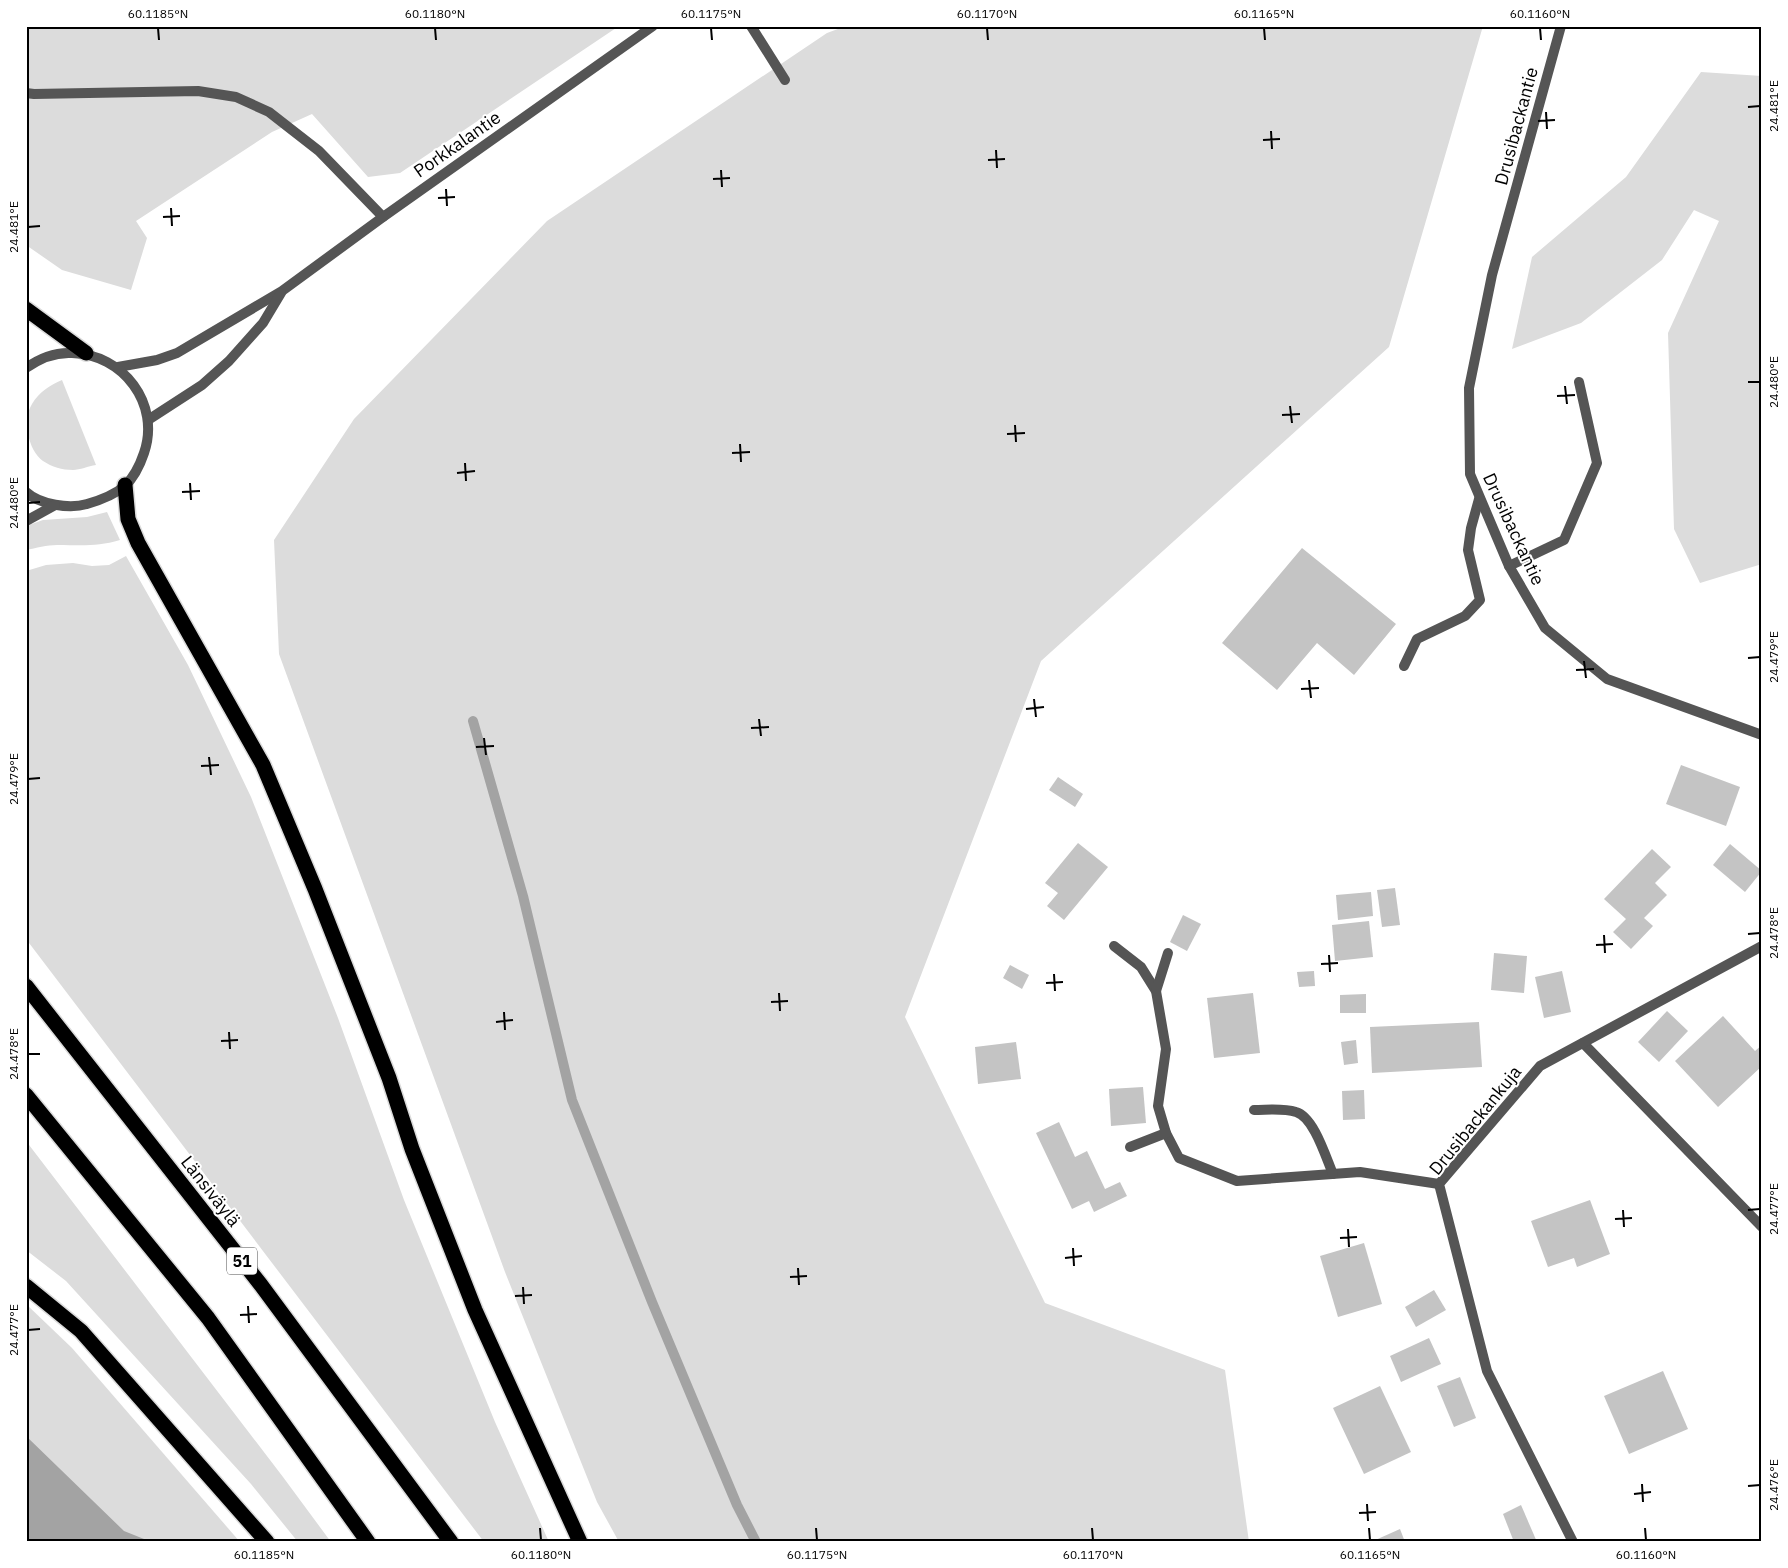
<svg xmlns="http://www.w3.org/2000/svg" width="1788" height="1568" viewBox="0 0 1788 1568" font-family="'IBM Plex Sans',sans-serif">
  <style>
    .green { fill: #dcdcdc }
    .water { fill: #a3a3a3 }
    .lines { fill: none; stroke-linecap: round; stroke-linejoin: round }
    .stream { stroke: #a3a3a3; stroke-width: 10 }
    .building { fill: #c4c4c4 }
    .motorway-casing { stroke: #dbdbdb; stroke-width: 18 }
    .service { stroke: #555; stroke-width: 10 }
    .minor { stroke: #555; stroke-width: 10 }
    .tertiary { stroke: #555; stroke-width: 10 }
    .motorway { stroke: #000; stroke-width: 15 }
    .ticks { fill: none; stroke: #000; stroke-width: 2 }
    .labels { text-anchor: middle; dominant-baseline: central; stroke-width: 4; stroke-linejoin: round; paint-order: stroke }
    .shield { fill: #fff; stroke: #4c4c4c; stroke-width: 1 }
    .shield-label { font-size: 16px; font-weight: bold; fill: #000 }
    .street-label { font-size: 18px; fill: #000; stroke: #fff }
    .neatline { fill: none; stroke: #000; stroke-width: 2 }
    .ticks-label { font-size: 12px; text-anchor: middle; fill: #000 }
  </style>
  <rect width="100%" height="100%" fill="#fff"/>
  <g class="green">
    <polygon points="26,26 619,26 400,173 368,177 312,114 272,132 136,221 147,238 131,290 62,270 26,245"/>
    <polygon points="846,26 1483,26 1389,347 1041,661 905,1017 1045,1303 1225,1370 1249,1542 619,1542 597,1502 505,1272 279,654 274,540 354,419 547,221 827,33"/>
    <polygon points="1701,72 1762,76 1762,564 1700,583 1674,529 1668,333 1719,221 1694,210 1662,260 1581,323 1512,349 1532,257 1626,177"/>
    <path d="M62,380L96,465C88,466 80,470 73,470C62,470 52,467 43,461C28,450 22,420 32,404C39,392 50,385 62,380Z"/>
    <path d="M107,512L120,540C97,547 81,545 57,545C47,545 36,548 26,550V526L43,520L87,517Z"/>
    <polygon points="126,556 188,665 251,797 338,1018 404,1200 495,1422 549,1542 484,1542 26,939 26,571 46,565 73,563 92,566 109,565"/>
    <polygon points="26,1141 283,1477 331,1542 298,1542 251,1484 66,1281 26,1250"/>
    <polygon points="26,1304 72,1348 240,1542 26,1542"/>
  </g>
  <polygon class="water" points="26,1436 124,1531 144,1539 145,1542 26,1542"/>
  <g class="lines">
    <polyline class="stream" points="473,721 523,896 572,1100 652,1302 737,1505 756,1542"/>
  </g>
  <g class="building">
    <polygon points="1302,548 1396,624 1354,675 1317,643 1277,690 1222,643"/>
    <polygon points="1681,765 1740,787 1726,826 1666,804"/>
    <polygon points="1058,777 1083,794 1075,807 1049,790"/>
    <polygon points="1078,843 1108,867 1064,920 1047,906 1058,893 1045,883"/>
    <polygon points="1730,844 1762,871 1745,892 1713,865"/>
    <polygon points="1652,849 1671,867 1655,883 1667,895 1644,918 1653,926 1631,949 1613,932 1626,919 1604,899"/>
    <polygon points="1395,888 1400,925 1382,927 1377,890"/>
    <polygon points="1371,892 1373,916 1338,920 1336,895"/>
    <polygon points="1183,915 1201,924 1187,951 1170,942"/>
    <polygon points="1369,921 1373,957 1335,961 1332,925"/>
    <polygon points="1494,953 1527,956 1524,993 1491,990"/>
    <polygon points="1010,965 1029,975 1022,989 1003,978"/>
    <polygon points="1314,971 1315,986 1299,987 1297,972"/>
    <polygon points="1562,971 1571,1012 1544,1018 1535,977"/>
    <polygon points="1253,993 1260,1053 1214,1058 1207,998"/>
    <polygon points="1366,994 1366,1013 1340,1013 1340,995"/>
    <polygon points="1667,1011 1688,1031 1659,1062 1638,1042"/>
    <polygon points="1723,1016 1755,1051 1762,1045 1762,1066 1718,1107 1675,1061"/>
    <polygon points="1479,1022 1482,1067 1372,1073 1370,1027"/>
    <polygon points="1356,1040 1358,1063 1344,1065 1341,1042"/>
    <polygon points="1016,1042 1021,1079 978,1084 975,1047"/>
    <polygon points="1143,1087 1146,1123 1111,1126 1109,1089"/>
    <polygon points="1364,1090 1365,1119 1343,1120 1342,1091"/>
    <polygon points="1059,1122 1075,1157 1087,1151 1105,1189 1120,1182 1127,1196 1094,1212 1089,1201 1072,1209 1036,1133"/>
    <polygon points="1590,1200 1610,1254 1577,1267 1574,1258 1548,1267 1531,1221"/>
    <polygon points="1364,1243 1382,1304 1338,1317 1320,1256"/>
    <polygon points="1434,1290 1446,1310 1416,1327 1405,1307"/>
    <polygon points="1429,1338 1441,1364 1401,1382 1390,1356"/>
    <polygon points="1663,1371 1688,1429 1629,1454 1604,1396"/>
    <polygon points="1460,1377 1476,1418 1454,1427 1437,1386"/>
    <polygon points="1380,1386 1411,1452 1364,1474 1333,1408"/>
    <polygon points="1521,1505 1537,1542 1514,1542 1503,1514"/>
    <polygon points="1400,1529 1405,1542 1371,1542"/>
  </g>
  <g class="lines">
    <g class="motorway-casing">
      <g id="motorway">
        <polyline points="26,309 86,353"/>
        <polyline points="125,485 128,519 138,543 263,765 315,889 389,1078 412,1149 475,1310 580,1542"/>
        <polyline points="26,986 261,1285 451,1542"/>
        <polyline points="26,1095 208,1318 368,1542"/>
        <polyline points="26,1286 81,1331 267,1542"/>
      </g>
    </g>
    <g class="service">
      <polyline points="751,26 785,80"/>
      <polyline points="26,93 34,94 198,91 236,97 269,112 319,151 383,217"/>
      <polyline points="1509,566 1564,540 1597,463 1579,382"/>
      <polyline points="1404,666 1417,639 1465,616 1480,600 1468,550 1471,528 1479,499"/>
      <polyline points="1114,946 1141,967 1156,991 1166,1049 1158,1106 1166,1133 1179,1158 1237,1181 1360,1172 1439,1184"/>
      <polyline points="1156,991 1168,953"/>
      <polyline points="1583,1043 1762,1227"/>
      <path d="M1254,1110C1268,1110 1283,1108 1296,1112C1314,1117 1326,1158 1333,1174"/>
      <polyline points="1130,1147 1166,1133"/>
    </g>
    <g class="minor">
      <polyline points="1561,26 1492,275 1469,388 1470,474 1509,566 1545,628 1607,679 1762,735"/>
      <polyline points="1573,1542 1487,1371 1439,1184 1540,1066 1762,946"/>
    </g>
    <g class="tertiary">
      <polyline points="118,367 157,360 177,353 282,291 383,217 653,26"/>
      <path d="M26,368C40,358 55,352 72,353C123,354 161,404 144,453C140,465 134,477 125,486C114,495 101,500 87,504C70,509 40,505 26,492"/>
      <polyline points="148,420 202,385 229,361 263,323 281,293"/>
      <polyline points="26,521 55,505"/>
    </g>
    <use href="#motorway" class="motorway"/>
  </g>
  <path class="ticks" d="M158,28L159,40M435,28L436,40M711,28L712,40M987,28L988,40M1264,28L1265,40M1540,28L1541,40M1748,107L1760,106M1546,112L1547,129M1538,121L1555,120M1271,131L1272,149M1263,140L1280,139M996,150L997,168M988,160L1005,159M721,170L722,187M713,179L730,178M446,189L447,206M438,198L455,197M171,208L172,226M163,217L180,216M28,227L40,226M1748,382H1760M1565,386L1567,404M1557,396L1575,395M1290,406L1292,423M1282,415L1300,414M1015,425L1016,442M1007,434L1025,433M740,444L741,462M732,453L750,452M465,463L466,481M457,473L475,471M190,483L191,500M182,492L200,491M28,503L40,502M1748,658L1760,657M1584,661L1586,678M1576,670L1594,669M1309,680L1311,698M1301,689L1319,688M1034,699L1036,717M1026,709L1044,707M759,719L761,736M751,728L769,727M484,738L486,755M476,747L494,746M209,757L211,775M201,766L219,765M28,779L40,778M1748,934L1760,933M1604,935L1605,953M1596,945L1613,944M1329,955L1330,972M1321,964L1338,963M1054,974L1055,991M1046,983L1063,982M779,993L780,1011M771,1002L788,1001M504,1012L505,1030M496,1022L513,1020M229,1032L230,1049M221,1041L238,1040M28,1054H40M1623,1210L1624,1227M1748,1210L1760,1209M1615,1219L1632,1218M1348,1229L1349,1247M1340,1238L1357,1237M1073,1248L1074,1266M1065,1258L1082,1256M798,1268L799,1285M790,1277L807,1276M523,1287L524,1304M515,1296L532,1295M248,1306L249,1323M240,1315L257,1314M28,1330L40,1329M1642,1484L1643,1502M1748,1486L1760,1485M1634,1494L1651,1492M1367,1504L1368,1521M1359,1513L1376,1512M263,1528L264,1540M540,1528L541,1540M816,1528L817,1540M1092,1528L1093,1540M1369,1528L1370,1540M1645,1528L1646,1540"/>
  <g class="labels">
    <rect class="shield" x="227" y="1247.5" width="30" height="27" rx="4"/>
    <g class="shield-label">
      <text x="242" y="1261">51</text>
    </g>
    <g class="street-label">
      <text transform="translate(1516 126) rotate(-75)">Drusibackantie</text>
      <text transform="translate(457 144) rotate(-35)">Porkkalantie</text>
      <text transform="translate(1514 529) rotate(65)">Drusibackantie</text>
      <text transform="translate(1475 1120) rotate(-51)">Drusibackankuja</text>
      <text transform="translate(211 1191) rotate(52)">Länsiväylä</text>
    </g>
  </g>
  <rect width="1788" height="1568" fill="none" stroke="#ffffff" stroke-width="55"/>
  <rect x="28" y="28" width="1732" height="1512" class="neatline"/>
  <g class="ticks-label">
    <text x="158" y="18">60.1185°N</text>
    <text x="435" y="18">60.1180°N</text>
    <text x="711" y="18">60.1175°N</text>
    <text x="987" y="18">60.1170°N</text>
    <text x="1264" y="18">60.1165°N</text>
    <text x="1540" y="18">60.1160°N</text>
    <text transform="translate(1774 106) rotate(-90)" y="4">24.481°E</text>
    <text transform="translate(14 227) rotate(-90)" y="4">24.481°E</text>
    <text transform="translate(1774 382) rotate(-90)" y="4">24.480°E</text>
    <text transform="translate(14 503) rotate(-90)" y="4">24.480°E</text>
    <text transform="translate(1774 657) rotate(-90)" y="4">24.479°E</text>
    <text transform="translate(14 779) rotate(-90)" y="4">24.479°E</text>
    <text transform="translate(1774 933) rotate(-90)" y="4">24.478°E</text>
    <text transform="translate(14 1054) rotate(-90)" y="4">24.478°E</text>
    <text transform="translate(1774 1209) rotate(-90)" y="4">24.477°E</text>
    <text transform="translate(14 1330) rotate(-90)" y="4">24.477°E</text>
    <text transform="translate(1774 1485) rotate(-90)" y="4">24.476°E</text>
    <text x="264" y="1559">60.1185°N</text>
    <text x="541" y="1559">60.1180°N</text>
    <text x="817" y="1559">60.1175°N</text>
    <text x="1093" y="1559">60.1170°N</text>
    <text x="1370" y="1559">60.1165°N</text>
    <text x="1646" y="1559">60.1160°N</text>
  </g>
</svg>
